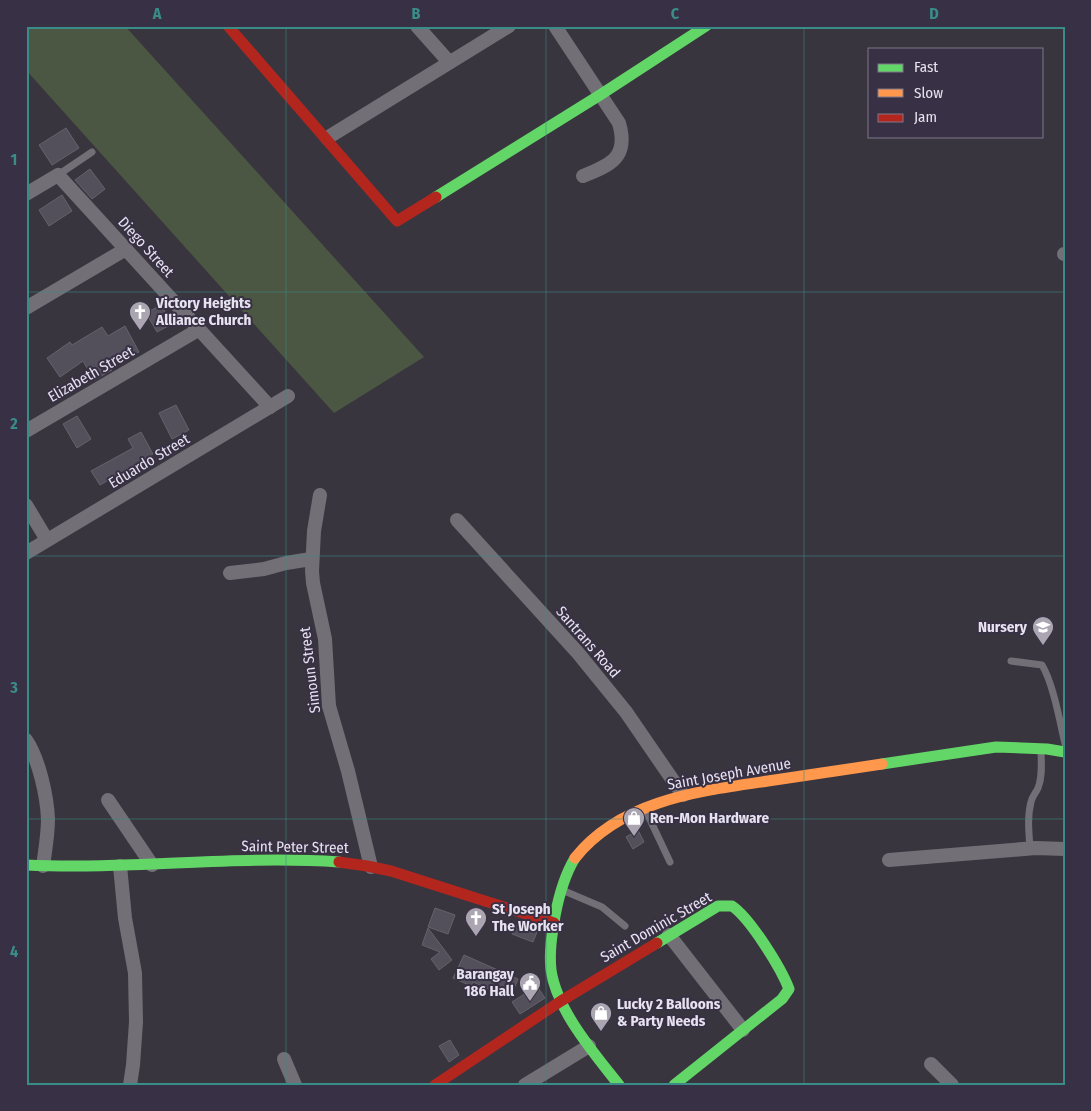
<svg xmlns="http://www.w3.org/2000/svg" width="1091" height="1111" viewBox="0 0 1091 1111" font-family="'Fira Sans Condensed',sans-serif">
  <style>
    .green { fill: #4b5742 }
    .building { fill: #54505b; stroke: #66626b }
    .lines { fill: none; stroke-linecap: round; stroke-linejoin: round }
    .lane { stroke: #727076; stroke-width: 7 }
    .street { stroke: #727076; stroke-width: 14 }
    .fast { stroke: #63d668; stroke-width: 11 }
    .slow { stroke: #ff974d; stroke-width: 11 }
    .jam { stroke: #b3261e; stroke-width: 11 }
    .grid { fill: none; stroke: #3a8c88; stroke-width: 1; stroke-opacity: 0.55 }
    .labels { text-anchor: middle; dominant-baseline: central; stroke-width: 4; stroke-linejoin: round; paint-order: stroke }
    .street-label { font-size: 15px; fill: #e7e2ef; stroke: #383044 }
    .poi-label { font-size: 15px; font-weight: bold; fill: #e7e2ef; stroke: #383044; text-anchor: start }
    .neatline { fill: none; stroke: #3a8c88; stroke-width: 2 }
    .grid-label { font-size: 16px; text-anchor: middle; font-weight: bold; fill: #3a8c88 }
  </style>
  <rect width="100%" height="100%" fill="#39353f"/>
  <polygon class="green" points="26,26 125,26 424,357 334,413 26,70"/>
  <g class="building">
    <polygon points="66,128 79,148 52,165 39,145"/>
    <polygon points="90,169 105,189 92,199 75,180"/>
    <polygon points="62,195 72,211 49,226 39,210"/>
    <polygon points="161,305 172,324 157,332 146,313"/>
    <polygon points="125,326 139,352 110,367 112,370 94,380 83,361 60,377 47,358 70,342 72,345 102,327 108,336"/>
    <polygon points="176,405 189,430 172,439 159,413"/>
    <polygon points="77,416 91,439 77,448 63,424"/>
    <polygon points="141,432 153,454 100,485 91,471 133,448 128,439"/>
    <polygon points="638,830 644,842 633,849 626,837"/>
    <polygon points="435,908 455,915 448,934 428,927"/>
    <polygon points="515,925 537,932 533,942 512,934"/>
    <polygon points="428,928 452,960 439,970 431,959 440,952 422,945"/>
    <polygon points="464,955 518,979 510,998 473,982 471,986 453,978"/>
    <polygon points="537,986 545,998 520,1014 512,1002"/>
    <polygon points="450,1040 459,1055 449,1062 439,1046"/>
  </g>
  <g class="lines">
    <g class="lane">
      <polyline points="58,175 92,152"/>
      <path d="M1011,661L1042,665C1053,683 1060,722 1065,744"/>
      <polyline points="645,809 670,862"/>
      <path d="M1030,848C1029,833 1027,817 1031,802C1032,796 1036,793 1038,788C1043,776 1041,762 1041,749"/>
      <polyline points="562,890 602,907 625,926"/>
    </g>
    <g class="street">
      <polyline points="417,26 449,62"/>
      <path d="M555,26L619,123C629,157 611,165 583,176"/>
      <polyline points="327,138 509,26"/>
      <polyline points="26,194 58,175 270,407"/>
      <polyline points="1064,254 1065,254"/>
      <polyline points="26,308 126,249"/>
      <polyline points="26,431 198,330"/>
      <polyline points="320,495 314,531 312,571 313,583 325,639 329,706 348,771 371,867"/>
      <polyline points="26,505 47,540"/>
      <polyline points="457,520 578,653 626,712 683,795"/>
      <polyline points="26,553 288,396"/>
      <polyline points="230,573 264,569 286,563 311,559"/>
      <path d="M26,740C39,759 47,796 48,819C48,835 45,851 43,866"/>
      <polyline points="108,800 152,865"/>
      <polyline points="889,860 1036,848 1065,849"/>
      <polyline points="120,866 125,918 135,973 136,1022 133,1065 130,1085"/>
      <polyline points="669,935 743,1030"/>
      <polyline points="284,1059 295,1085"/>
      <polyline points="931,1064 952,1085"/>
      <polyline points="525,1085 589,1046"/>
    </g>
    <g class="fast">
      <polyline points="436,197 600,95 706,26"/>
      <polyline points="882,764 996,747 1047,749 1065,752"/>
      <path d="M575,858C564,876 559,895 555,916C552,934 549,951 551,970C557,1011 594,1053 619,1085"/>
      <path d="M26,865C131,870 235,855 339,862"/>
      <path d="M657,943L718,906H732C750,918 781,968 789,989L782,999L674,1085"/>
    </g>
    <path class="slow" d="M575,858C621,800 700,791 768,781C806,775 844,770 882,764"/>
    <g class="jam">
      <polyline points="228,26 397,221 436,197"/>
      <polyline points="339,862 367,866 391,871 554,923"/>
      <polyline points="435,1085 561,1001 657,943"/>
    </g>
  </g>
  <path class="grid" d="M286,26V1085M546,26V1085M804,26V1085M26,292H1065M26,556H1065M26,819H1065"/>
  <defs>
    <g id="church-pin" transform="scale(1.125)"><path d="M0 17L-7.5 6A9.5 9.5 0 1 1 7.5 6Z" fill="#aaa5b1" stroke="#383044"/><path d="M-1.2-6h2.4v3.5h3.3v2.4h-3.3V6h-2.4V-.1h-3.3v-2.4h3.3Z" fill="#fff"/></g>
    <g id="school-pin" transform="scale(1.125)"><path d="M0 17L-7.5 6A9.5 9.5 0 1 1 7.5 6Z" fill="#aaa5b1" stroke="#383044"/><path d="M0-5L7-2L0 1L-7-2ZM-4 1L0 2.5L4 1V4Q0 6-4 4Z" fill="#fff"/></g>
    <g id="shop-pin" transform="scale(1.125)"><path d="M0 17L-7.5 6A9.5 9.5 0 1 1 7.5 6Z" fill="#aaa5b1" stroke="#383044"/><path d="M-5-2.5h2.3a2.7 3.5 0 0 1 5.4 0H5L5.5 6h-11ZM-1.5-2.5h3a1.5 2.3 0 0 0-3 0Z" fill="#fff"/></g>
    <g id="civic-pin" transform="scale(1.125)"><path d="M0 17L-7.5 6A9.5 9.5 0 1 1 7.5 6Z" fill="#aaa5b1" stroke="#383044"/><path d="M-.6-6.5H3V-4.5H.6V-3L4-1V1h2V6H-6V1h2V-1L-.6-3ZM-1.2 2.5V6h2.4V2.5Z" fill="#fff"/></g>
  </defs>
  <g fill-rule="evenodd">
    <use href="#church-pin" x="140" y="312"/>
    <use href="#school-pin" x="1043" y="627"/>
    <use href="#shop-pin" x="634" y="818"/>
    <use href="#church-pin" x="476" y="918"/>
    <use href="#civic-pin" x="530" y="983"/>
    <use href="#shop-pin" x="601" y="1013"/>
  </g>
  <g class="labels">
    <g class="street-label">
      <text transform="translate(146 247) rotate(48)">Diego Street</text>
      <text transform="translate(91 374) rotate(-30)">Elizabeth Street</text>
      <text transform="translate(149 461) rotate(-31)">Eduardo Street</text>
      <text transform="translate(588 642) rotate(49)">Santrans Road</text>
      <text transform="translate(310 670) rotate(-97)">Simoun Street</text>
      <text transform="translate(729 774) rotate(-10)">Saint Joseph Avenue</text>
      <text transform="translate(295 847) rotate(1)">Saint Peter Street</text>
      <text transform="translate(656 927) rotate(-30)">Saint Dominic Street</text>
    </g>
    <g class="poi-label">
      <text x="156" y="303">Victory Heights<tspan x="156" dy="17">Alliance Church</tspan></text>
      <text x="1027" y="627" text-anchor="end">Nursery</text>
      <text x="650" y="818">Ren-Mon Hardware</text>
      <text x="492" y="909">St Joseph<tspan x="492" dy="17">The Worker</tspan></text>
      <text x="514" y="974" text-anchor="end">Barangay<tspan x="514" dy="17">186 Hall</tspan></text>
      <text x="617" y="1004">Lucky 2 Balloons<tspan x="617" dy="17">&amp; Party Needs</tspan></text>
    </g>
  </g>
  <rect width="1091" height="1111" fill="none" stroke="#383044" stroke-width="55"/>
  <rect x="868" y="48" width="175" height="90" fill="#383044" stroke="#7e7788"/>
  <rect x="878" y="64" width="25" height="8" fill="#63d668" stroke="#7e7788"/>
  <text x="914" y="72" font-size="15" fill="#e7e2ef">Fast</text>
  <rect x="878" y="89" width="25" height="8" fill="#ff974d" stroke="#7e7788"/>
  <text x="914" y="98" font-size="15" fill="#e7e2ef">Slow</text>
  <rect x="878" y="114" width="25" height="8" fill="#b3261e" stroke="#7e7788"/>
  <text x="914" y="122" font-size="15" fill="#e7e2ef">Jam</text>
  <rect x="28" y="28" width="1036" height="1056" class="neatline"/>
  <g class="grid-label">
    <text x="157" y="19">A</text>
    <text x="416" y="19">B</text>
    <text x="675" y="19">C</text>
    <text x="934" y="19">D</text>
    <text x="14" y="165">1</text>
    <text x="14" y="429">2</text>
    <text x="14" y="693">3</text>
    <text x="14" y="957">4</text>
  </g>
</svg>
